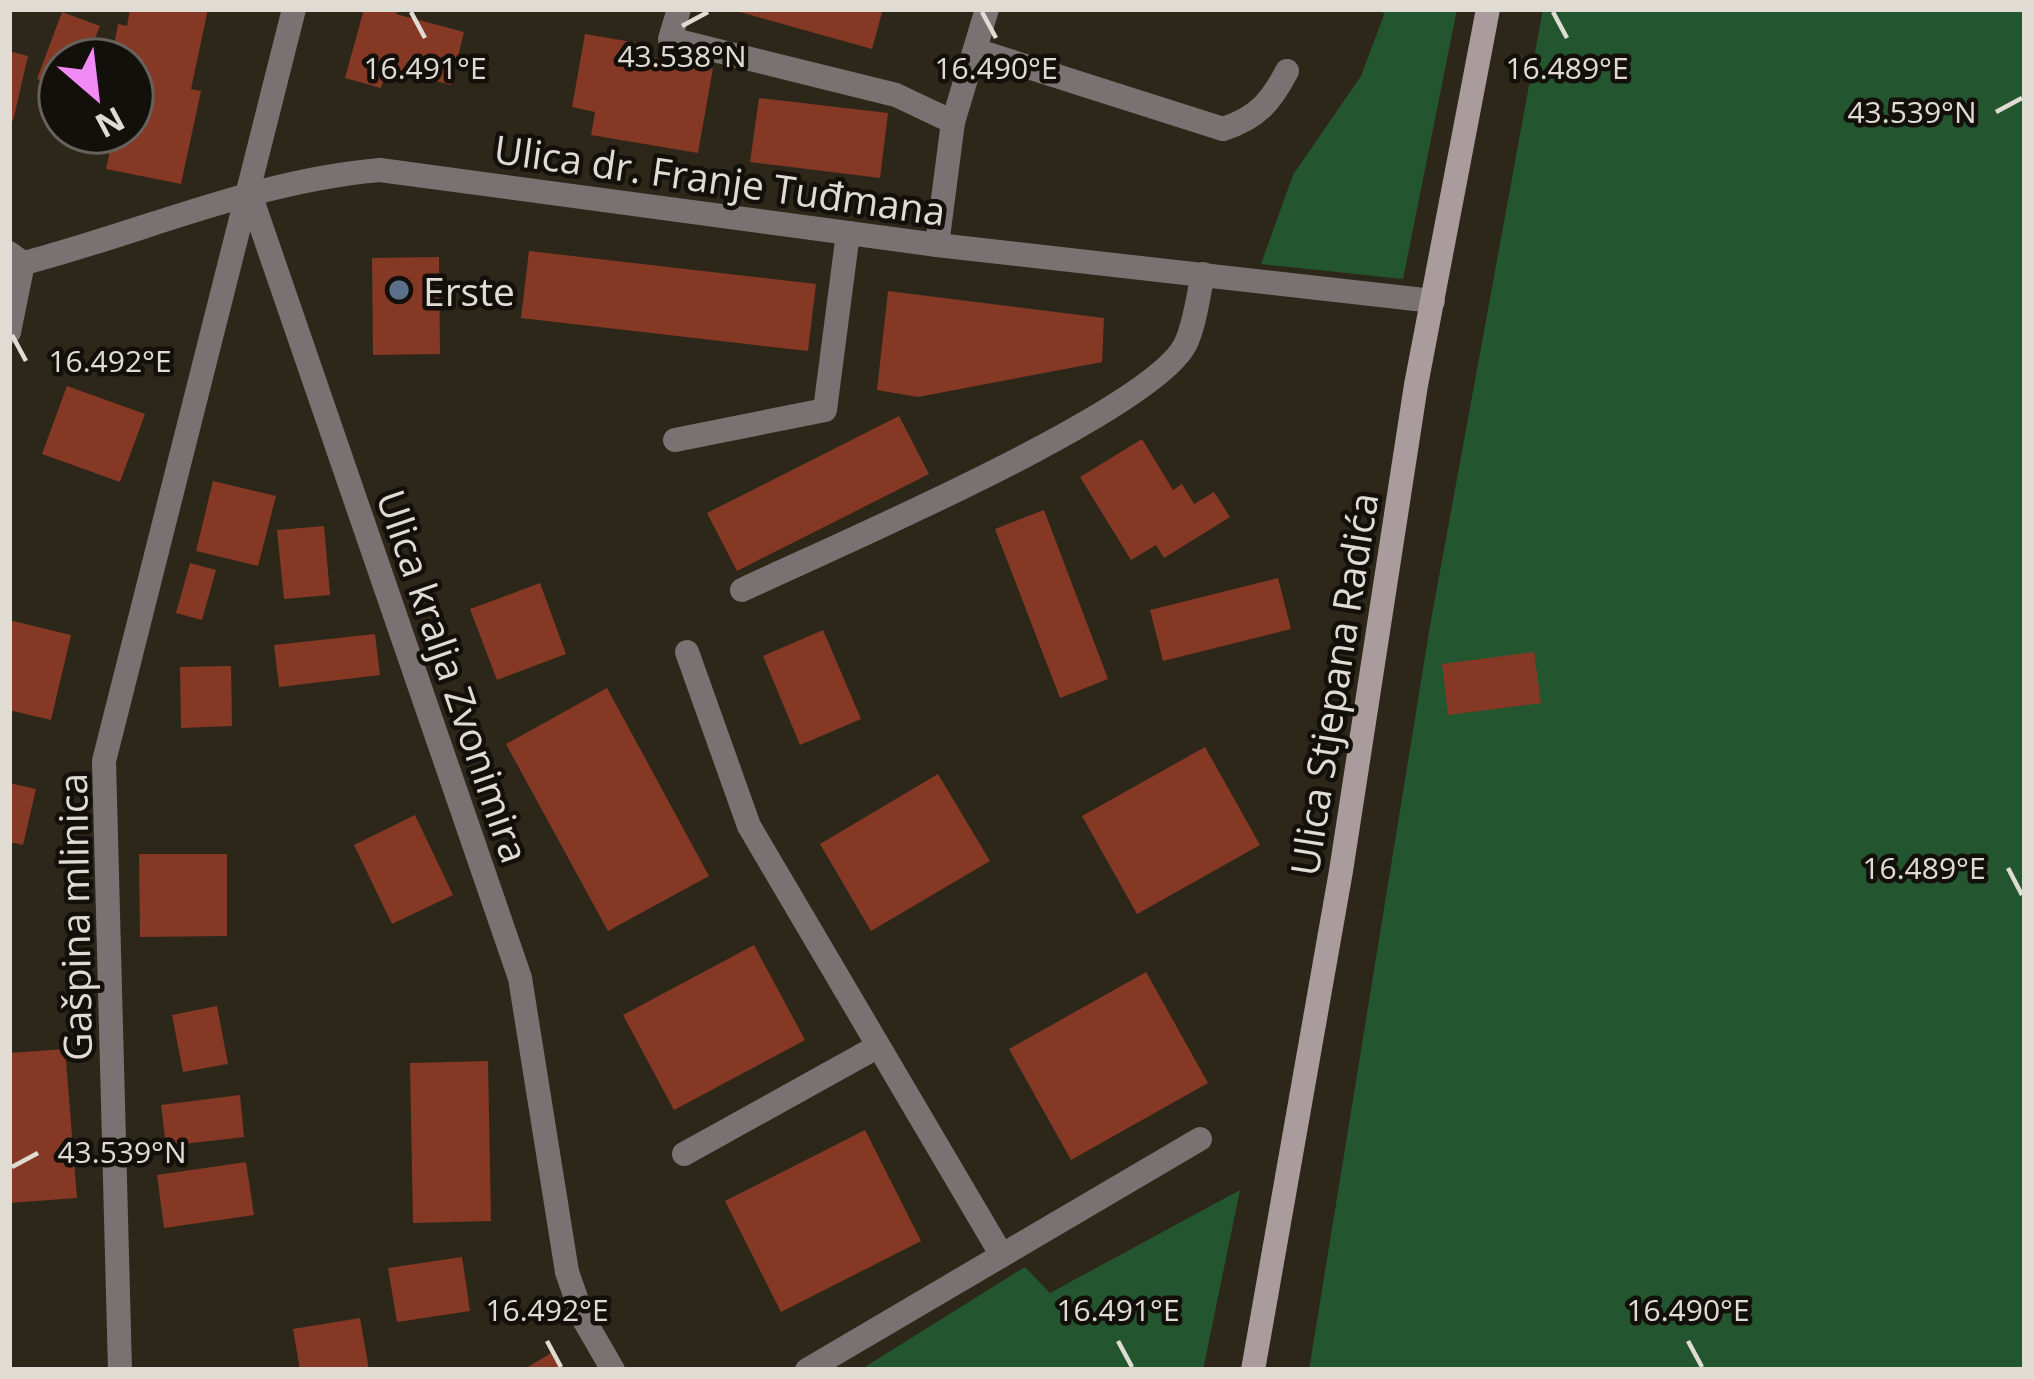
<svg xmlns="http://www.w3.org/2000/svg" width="2034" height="1379" viewBox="0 0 2034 1379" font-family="'Open Sans',sans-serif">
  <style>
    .green { fill: #23562f }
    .building { fill: #853823 }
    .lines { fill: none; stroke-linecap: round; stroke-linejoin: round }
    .lane { stroke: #7a7272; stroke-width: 24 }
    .street { stroke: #7a7272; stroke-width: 24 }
    .secondary { stroke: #aa9c9d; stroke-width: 24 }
    .ticks { fill: none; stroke: #e0dcd4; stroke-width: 4.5 }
    .service-dot { fill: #5c6f8a; stroke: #13100b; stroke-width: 4.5 }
    .labels { text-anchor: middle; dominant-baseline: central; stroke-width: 9; stroke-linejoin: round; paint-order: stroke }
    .street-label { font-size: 39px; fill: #e0dcd4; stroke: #13100b }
    .poi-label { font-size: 39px; fill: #e0dcd4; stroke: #13100b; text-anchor: start }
    .ticks-label { font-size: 30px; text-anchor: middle; fill: #e0dcd4; stroke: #13100b; stroke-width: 9; stroke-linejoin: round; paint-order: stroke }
  </style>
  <rect width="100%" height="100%" fill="#2d271a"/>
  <g class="green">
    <polygon points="1381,9 1457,9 1403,279 1261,264 1293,175 1361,76 1384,15"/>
    <polygon points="1543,9 2025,9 2025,1370 1309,1370 1430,626"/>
    <polygon points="1240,1190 1203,1370 860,1370 1025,1267 1050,1293"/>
  </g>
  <g class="building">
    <polygon points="130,9 208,9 191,89 201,91 181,184 106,169 114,132 132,132 131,50 114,46 118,24 127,26"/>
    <polygon points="364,9 398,9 396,14 464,32 451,85 387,68 381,88 345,78"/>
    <polygon points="729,9 883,9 872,49"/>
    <polygon points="62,12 100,26 86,60 60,60 60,88 37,79"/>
    <polygon points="585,34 638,43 635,55 713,68 698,153 591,135 595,112 572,107"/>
    <polygon points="9,51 28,56 13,121 9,120"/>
    <polygon points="759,98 888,113 880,178 750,162"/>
    <polygon points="529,251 816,284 808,351 521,318"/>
    <polygon points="439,257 440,354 373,355 372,258"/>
    <polygon points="888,291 1104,318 1102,362 918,397 877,390"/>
    <polygon points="67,386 145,414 120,482 42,454"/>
    <polygon points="899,416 929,474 737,571 707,513"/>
    <polygon points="1142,439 1173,490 1182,484 1194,504 1214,492 1230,517 1164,558 1156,545 1131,560 1080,477"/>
    <polygon points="213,481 276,496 258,566 196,551"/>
    <polygon points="1044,510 1108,679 1060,698 995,529"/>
    <polygon points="324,526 330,595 284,599 277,530"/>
    <polygon points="190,563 216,570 202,620 176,613"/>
    <polygon points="1278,578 1291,629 1163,661 1150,610"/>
    <polygon points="540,583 566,654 497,680 470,609"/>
    <polygon points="9,620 71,635 51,720 9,710"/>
    <polygon points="823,630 861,719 800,745 763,656"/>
    <polygon points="375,634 380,675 279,687 274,645"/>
    <polygon points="1534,652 1541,703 1448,715 1442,664"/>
    <polygon points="231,666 232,726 181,728 180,667"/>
    <polygon points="607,688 709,876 608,931 506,744"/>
    <polygon points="1205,747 1260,845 1137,914 1082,816"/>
    <polygon points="938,774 990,861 871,931 820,844"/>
    <polygon points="9,783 36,789 23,845 9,842"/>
    <polygon points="415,815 453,895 392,924 354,845"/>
    <polygon points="139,854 227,854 227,936 140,937"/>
    <polygon points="754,945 805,1040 674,1110 623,1015"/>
    <polygon points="1146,972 1208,1083 1071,1160 1009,1049"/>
    <polygon points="217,1006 228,1064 183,1072 172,1015"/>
    <polygon points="65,1049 77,1198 9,1203 9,1053"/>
    <polygon points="488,1061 491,1221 413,1223 410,1063"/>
    <polygon points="240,1095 244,1137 166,1146 161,1105"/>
    <polygon points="865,1130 921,1241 781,1312 725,1201"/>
    <polygon points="246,1162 254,1215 164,1228 157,1175"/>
    <polygon points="462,1257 470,1311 397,1322 388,1268"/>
    <polygon points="360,1318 369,1370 300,1370 293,1329"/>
    <polygon points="551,1353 561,1370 523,1370"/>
  </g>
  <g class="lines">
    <g class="lane">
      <polyline points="679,9 670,39 896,95 953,122 937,245"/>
      <path d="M975,50L1223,129C1257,118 1271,102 1287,71"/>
      <polyline points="953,122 987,9"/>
      <polyline points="9,253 23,263 9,332"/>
      <polyline points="675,440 825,410 848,233"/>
      <path d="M742,590C826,550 1149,413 1185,345C1195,325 1198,296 1203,274"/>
      <polyline points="684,1154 875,1048"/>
    </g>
    <g class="street">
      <polyline points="250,194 520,978 567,1272 583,1318 613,1370"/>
      <path d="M9,267C134,236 251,181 380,170L937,245L1433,301"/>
      <polyline points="687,652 749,826 1001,1254"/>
      <polyline points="120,1370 104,761 294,9"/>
      <polyline points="807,1370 1200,1139"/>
    </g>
    <polyline class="secondary" points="1253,1370 1341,871 1416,385 1488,9"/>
  </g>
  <path class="ticks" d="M411,12L425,38M982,12L996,38M1553,12L1567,38M682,26L708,12M1996,112L2022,98M12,335L26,361M2008,868L2022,895M12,1167L38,1153M547,1341L561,1367M1118,1341L1132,1367M1688,1341L1702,1367"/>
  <circle class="service-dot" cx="399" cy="290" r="12"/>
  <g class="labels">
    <g class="street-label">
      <text transform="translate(720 179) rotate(8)">Ulica dr. Franje Tuđmana</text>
      <text transform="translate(454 676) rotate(71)">Ulica kralja Zvonimira</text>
      <text transform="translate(1333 684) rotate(-81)">Ulica Stjepana Radića</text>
      <text transform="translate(74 917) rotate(-91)">Gašpina mlinica</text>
    </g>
    <g class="poi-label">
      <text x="423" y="290">Erste</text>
    </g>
  </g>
  <g class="ticks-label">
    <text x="682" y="67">43.538°N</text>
    <text x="425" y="79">16.491°E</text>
    <text x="996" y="79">16.490°E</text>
    <text x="1567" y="79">16.489°E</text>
    <text x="1912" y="123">43.539°N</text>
    <text x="110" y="372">16.492°E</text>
    <text x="1924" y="879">16.489°E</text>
    <text x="122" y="1163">43.539°N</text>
    <text x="547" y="1321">16.492°E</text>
    <text x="1118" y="1321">16.491°E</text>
    <text x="1688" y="1321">16.490°E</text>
  </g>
  <rect width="2034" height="1379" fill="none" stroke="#e0dcd4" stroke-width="24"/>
  <g transform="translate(96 96) rotate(152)"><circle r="57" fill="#13100b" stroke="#65625b" stroke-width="3"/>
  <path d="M0-9L21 45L0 30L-21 45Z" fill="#f18af4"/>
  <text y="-18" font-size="33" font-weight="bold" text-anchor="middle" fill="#e0dcd4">N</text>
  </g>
</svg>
